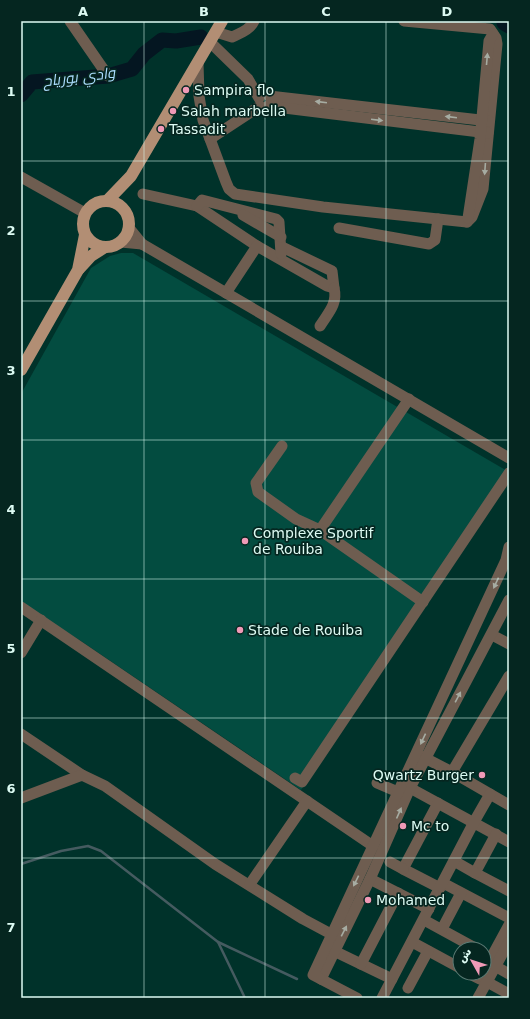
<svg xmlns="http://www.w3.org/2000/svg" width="530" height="1019" viewBox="0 0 530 1019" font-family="'DejaVu Sans',Cairo,sans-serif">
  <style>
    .green { fill: #034c40 }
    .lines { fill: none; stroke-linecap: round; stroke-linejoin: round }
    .stream { stroke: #455b60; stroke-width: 2.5 }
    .river { stroke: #041621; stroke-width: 15 }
    .minor { stroke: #6e5d50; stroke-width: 11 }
    .major { stroke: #b28e74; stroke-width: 12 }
    .oneway { fill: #a6aca2 }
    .grid { fill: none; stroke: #ddfbf3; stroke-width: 1; stroke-opacity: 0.55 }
    .poi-dot { fill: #f09ab7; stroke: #052620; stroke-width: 1.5 }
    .labels { text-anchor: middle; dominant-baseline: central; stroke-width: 3.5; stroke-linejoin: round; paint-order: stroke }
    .poi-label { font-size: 14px; fill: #ddfbf3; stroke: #052620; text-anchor: start }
    .water-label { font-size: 15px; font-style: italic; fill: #acddfe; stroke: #052620 }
    .neatline { fill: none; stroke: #ddfbf3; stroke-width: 1.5 }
    .grid-label { font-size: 13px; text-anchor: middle; font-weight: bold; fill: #ddfbf3 }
  </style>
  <rect width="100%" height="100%" fill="#00322a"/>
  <polygon class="green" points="121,253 133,253 509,472 404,638 301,790 81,641 21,603 21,394 91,268 110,256"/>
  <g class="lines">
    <g class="stream">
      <polyline points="21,864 61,851 88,846 101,851 218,942 245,998"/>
      <polyline points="218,942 297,979"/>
    </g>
    <g class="river">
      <polyline points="504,23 509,26"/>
      <polyline points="21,95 32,82 108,76 132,69 144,54 162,40 176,41 201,37"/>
    </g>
    <g class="minor">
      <polyline points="70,21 108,76"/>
      <polyline points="404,21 490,29 496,38 497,44 483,189 472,217 467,222"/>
      <path d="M216,32L232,37C240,33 250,30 254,21"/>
      <polyline points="210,42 248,79 259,98"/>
      <polyline points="198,63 199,96 203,120 226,182 229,189 235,194 323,207 467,222"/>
      <polyline points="269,96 489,121"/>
      <polyline points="268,106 488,133"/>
      <polyline points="210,139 260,106"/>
      <polyline points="21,177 85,213"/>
      <polyline points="143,194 197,206 257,246 327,286 334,288 332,271 282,247"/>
      <polyline points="197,206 202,200 276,219 279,222 281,254"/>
      <polyline points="243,215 281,237"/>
      <polyline points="468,218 480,139 489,41 493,34"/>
      <polyline points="129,228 142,244 509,458"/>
      <polyline points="339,228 429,244 435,240 438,219"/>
      <polyline points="121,242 142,244"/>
      <polyline points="226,293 257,246"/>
      <path d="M320,326C328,313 338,304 334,288"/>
      <polyline points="409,399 320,530 423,602"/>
      <polyline points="282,446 256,483 258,492 296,519 320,530"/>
      <polyline points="21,607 373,846"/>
      <polyline points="492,635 509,644"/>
      <polyline points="21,653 41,620"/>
      <polyline points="21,734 82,775"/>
      <polyline points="419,755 452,772 509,805"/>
      <polyline points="452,772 509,676"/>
      <polyline points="295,778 302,782 509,473"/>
      <polyline points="377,783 398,792"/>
      <polyline points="410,788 509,842"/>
      <polyline points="21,798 82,775 105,786 215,864 303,919 331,934"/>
      <polyline points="438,803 403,869 440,888"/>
      <polyline points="496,834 475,873 509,891"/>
      <polyline points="454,861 475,873"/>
      <polyline points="390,862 403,869"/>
      <polyline points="370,879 429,909"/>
      <polyline points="443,883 509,918"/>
      <polyline points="250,884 307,801"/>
      <polyline points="424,920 477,949"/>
      <polyline points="442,929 461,893"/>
      <polyline points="412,942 460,968"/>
      <polyline points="334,951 392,979"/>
      <polyline points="361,964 398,893"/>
      <polyline points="495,966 509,974"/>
      <polyline points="484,971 509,925"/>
      <polyline points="468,973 480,979"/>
      <polyline points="321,979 370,879 410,788 509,600"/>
      <polyline points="487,982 509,994"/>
      <polyline points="408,988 428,951"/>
      <polyline points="357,998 313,975 506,560 509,547"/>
      <polyline points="382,998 474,822 490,794"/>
      <polyline points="478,998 509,942"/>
    </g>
    <g class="major">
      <circle cx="106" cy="224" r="23"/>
      <polyline points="107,201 131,176 222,21"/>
      <polyline points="79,269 91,256 105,247"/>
      <polyline points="21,370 78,270 85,235"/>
    </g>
  </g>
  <defs><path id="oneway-solid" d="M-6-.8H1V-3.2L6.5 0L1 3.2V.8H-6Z"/></defs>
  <g class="oneway">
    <use href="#oneway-solid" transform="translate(487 59) rotate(-85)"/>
    <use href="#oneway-solid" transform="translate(321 102) rotate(-173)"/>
    <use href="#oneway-solid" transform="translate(451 117) rotate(-173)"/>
    <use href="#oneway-solid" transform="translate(377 120) rotate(7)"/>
    <use href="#oneway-solid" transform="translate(485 169) rotate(94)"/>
    <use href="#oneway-solid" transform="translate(496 583) rotate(115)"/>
    <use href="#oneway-solid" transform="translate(458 697) rotate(-62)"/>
    <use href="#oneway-solid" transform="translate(423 739) rotate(115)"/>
    <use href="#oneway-solid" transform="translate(399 813) rotate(-66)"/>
    <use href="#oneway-solid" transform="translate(356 881) rotate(116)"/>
    <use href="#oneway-solid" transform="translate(344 931) rotate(-63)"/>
  </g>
  <path class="grid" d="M144,21V998M265,21V998M386,21V998M21,161H509M21,301H509M21,440H509M21,579H509M21,718H509M21,858H509"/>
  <g class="poi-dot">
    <circle cx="186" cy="90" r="4"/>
    <circle cx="173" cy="111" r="4"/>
    <circle cx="161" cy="129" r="4"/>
    <circle cx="245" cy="541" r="4"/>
    <circle cx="240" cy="630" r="4"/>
    <circle cx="482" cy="775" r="4"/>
    <circle cx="403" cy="826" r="4"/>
    <circle cx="368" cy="900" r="4"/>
  </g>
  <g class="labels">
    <g class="poi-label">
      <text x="194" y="90">Sampira flo</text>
      <text x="181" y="111">Salah marbella</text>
      <text x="169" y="129">Tassadit</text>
      <text x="253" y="533">Complexe Sportif<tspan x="253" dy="16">de Rouiba</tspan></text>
      <text x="248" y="630">Stade de Rouiba</text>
      <text x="474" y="775" text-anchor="end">Qwartz Burger</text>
      <text x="411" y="826">Mc to</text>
      <text x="376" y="900">Mohamed</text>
    </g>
    <g class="water-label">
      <text transform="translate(79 77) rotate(-7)">وادي بورياح</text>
    </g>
  </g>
  <rect width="530" height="1019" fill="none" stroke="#052620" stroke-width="44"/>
  <g transform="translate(472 961) rotate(309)"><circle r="19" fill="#052620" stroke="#5b7b74"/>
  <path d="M0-3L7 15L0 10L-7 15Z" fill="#f09ab7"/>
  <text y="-6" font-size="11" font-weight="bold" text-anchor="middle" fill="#ddfbf3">ش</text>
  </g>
  <rect x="22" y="22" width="486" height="975" class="neatline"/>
  <g class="grid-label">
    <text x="83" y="16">A</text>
    <text x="204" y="16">B</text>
    <text x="326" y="16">C</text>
    <text x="447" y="16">D</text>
    <text x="11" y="96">1</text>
    <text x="11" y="235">2</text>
    <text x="11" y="375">3</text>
    <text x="11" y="514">4</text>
    <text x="11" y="653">5</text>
    <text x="11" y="793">6</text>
    <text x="11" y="932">7</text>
  </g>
</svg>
